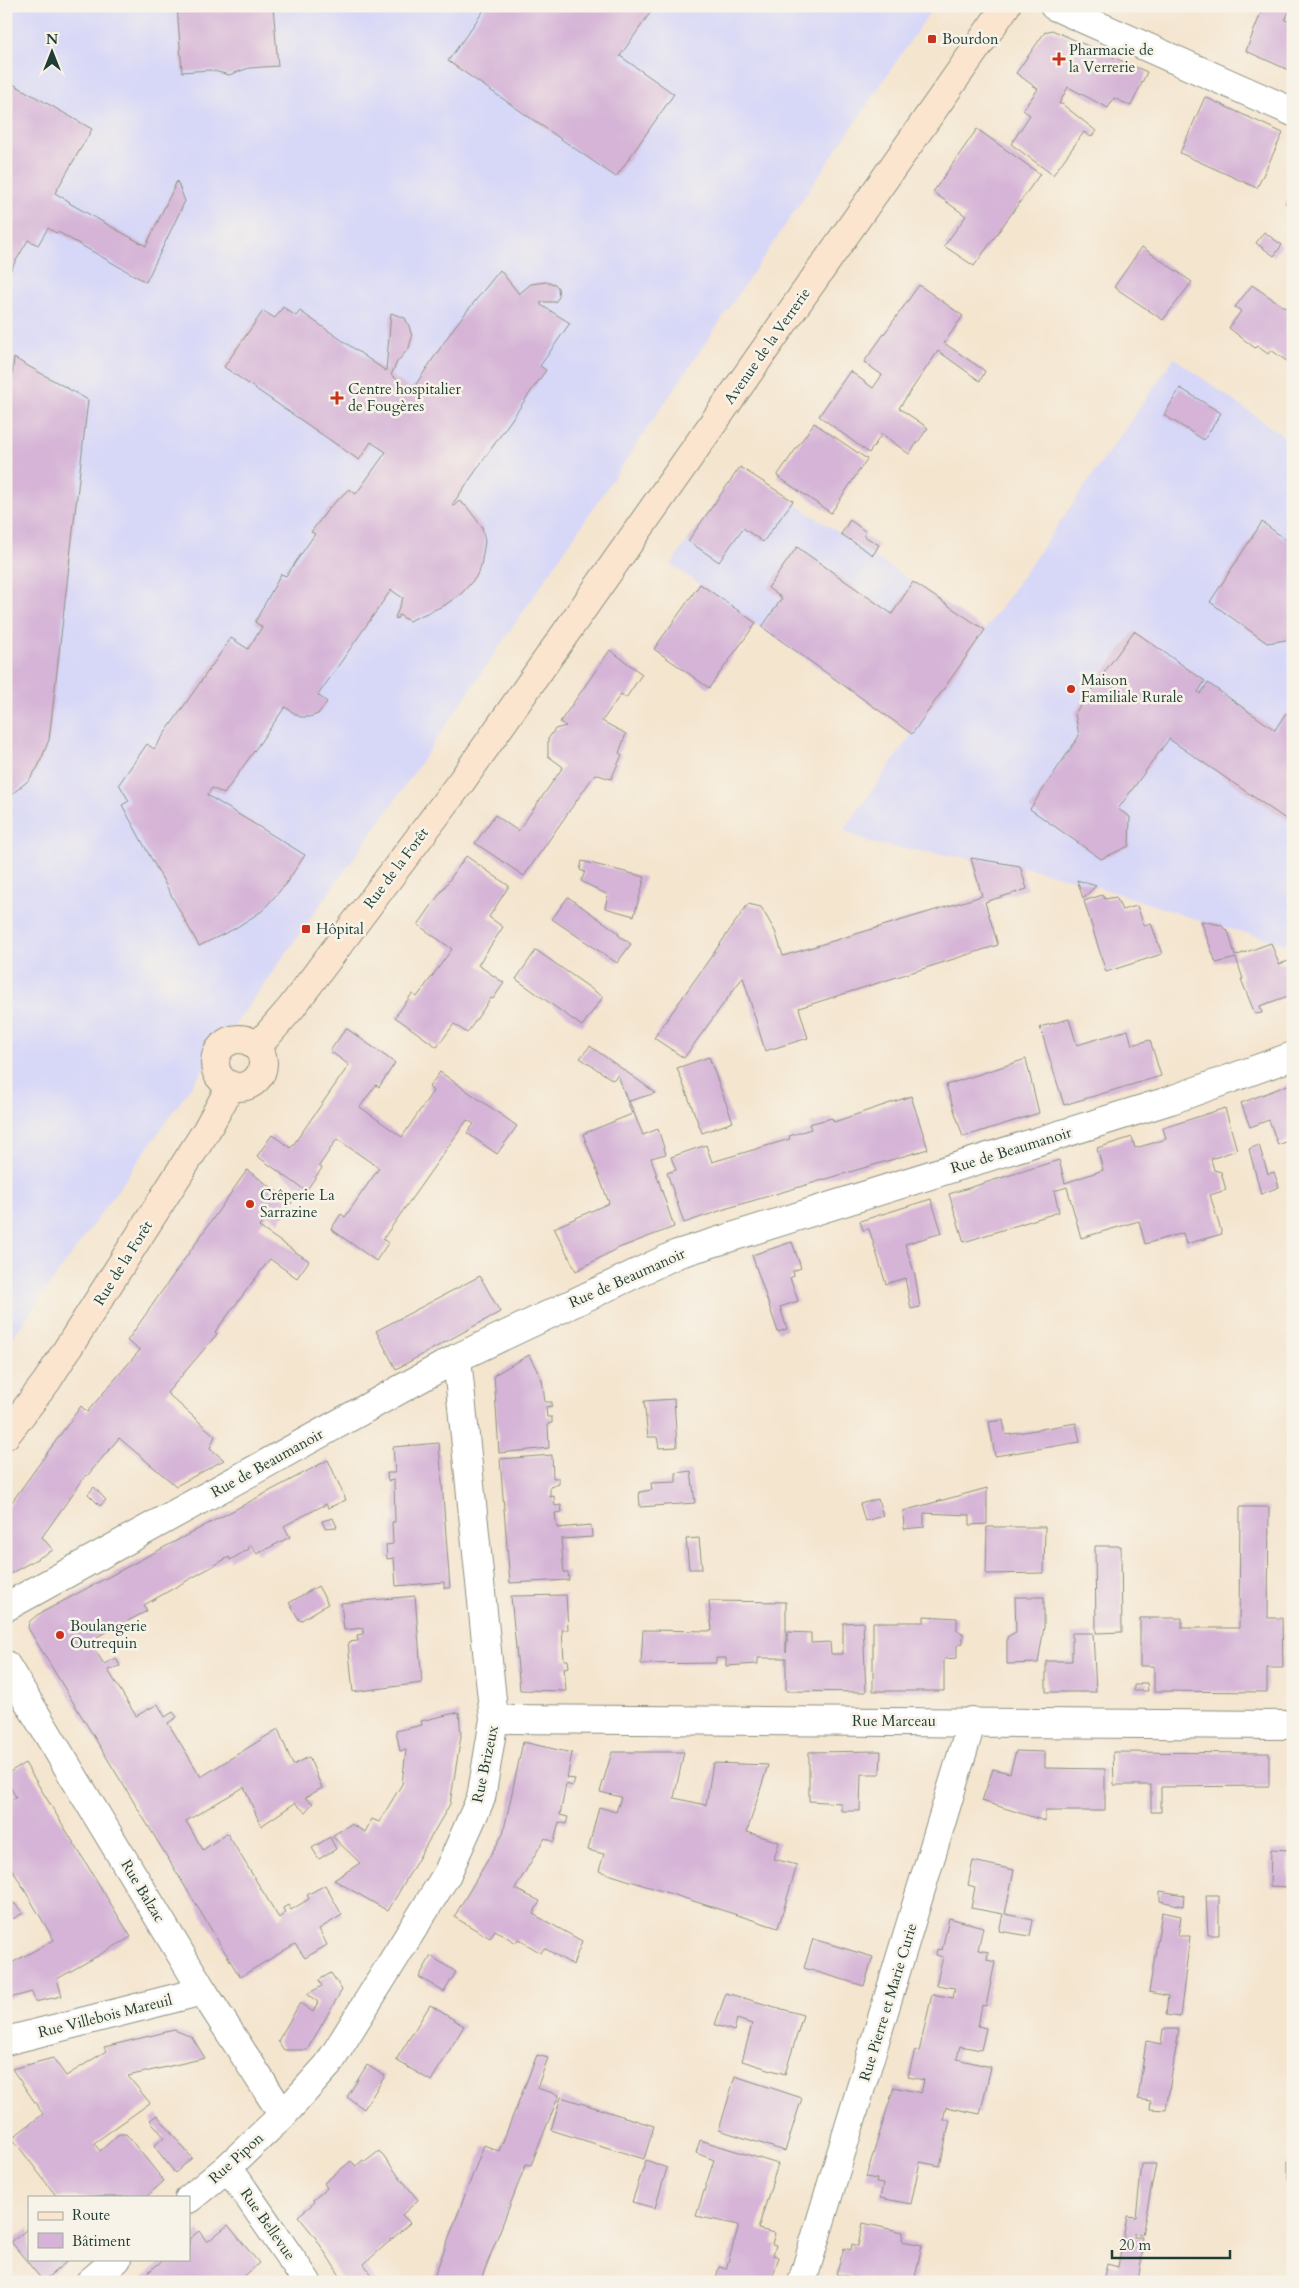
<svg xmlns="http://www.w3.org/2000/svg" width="1299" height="2288" viewBox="0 0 1299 2288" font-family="Cardo,serif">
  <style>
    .built { fill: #d7d7f8 }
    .building { fill: #d5b4d7 }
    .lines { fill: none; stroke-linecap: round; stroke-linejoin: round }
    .street-casing { stroke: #8a9182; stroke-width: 30 }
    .secondary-casing { stroke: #8a9182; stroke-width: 30 }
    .street { stroke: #fff; stroke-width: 28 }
    .secondary { stroke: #fbe5cf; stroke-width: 28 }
    .poi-dot { fill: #c8321e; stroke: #f7f3e8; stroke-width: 2 }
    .labels { text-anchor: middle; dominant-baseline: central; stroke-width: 5; stroke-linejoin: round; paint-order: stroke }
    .poi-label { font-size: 15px; fill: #1f3d34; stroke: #f7f3e8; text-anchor: start }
    .street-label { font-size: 15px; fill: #1f3d34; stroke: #f7f3e8 }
  </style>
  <rect width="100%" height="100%" fill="#f7f3e8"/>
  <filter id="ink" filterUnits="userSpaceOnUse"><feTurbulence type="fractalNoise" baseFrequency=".02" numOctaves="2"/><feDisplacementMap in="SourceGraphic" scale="10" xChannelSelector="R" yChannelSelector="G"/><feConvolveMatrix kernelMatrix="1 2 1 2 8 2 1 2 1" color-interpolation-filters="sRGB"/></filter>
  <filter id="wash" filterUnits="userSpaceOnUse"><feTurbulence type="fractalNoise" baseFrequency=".0096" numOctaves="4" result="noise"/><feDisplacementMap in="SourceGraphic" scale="20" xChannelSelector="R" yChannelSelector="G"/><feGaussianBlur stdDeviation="1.12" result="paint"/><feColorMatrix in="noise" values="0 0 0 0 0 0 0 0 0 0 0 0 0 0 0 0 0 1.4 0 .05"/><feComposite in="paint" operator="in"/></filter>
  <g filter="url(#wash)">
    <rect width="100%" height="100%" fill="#f4e5cf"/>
    <g class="built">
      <polygon points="6,6 934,6 402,790 6,1347"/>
      <polygon points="1174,358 1293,443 1293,946 1201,921 1077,880 1019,866 874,844 844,830 912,734 671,564 740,467 985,630"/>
    </g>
    <g id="blocks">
      <g class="building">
        <polygon points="177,6 273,6 278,66 249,68 229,75 210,70 182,72"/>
        <polygon points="487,6 655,6 620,56 674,94 616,177 448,61"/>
        <polygon points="1253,6 1292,6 1285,20 1291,22 1288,30 1293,33 1293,72 1246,51 1262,10"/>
        <polygon points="1052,30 1147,72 1131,106 1114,98 1108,108 1068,87 1059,104 1062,104 1096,131 1091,137 1084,132 1053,175 1011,144 1030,115 1023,110 1038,89 1016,73 1045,32"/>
        <polygon points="6,80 92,129 55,193 70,202 69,203 146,246 177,181 185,201 146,282 58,232 56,233 48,228 38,245 28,240 6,278"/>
        <polygon points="1205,97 1283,133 1257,188 1180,153"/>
        <polygon points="977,129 1040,174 974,266 944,246 966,216 933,192"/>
        <polygon points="1293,191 1293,206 1285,203"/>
        <polygon points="1264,232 1282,245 1274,256 1256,243"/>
        <polygon points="1142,247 1192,282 1163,320 1114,287"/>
        <polygon points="500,270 519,294 531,284 546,282 555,284 558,288 559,297 555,302 541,302 541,305 570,323 540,366 546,370 452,505 454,506 459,501 467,507 482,527 485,541 481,566 476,577 462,593 445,605 409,621 399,615 397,619 395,618 403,598 391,590 318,695 327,702 318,714 309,717 300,717 285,707 224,794 212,788 207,795 305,855 285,885 262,911 234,929 199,946 122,805 129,801 119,784 147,744 154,749 231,638 248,649 262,627 255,622 281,574 286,576 315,534 311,532 329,508 349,489 356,494 386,452 371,442 359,460 224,367 263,311 275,318 283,307 296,316 300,311 386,371 391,313 405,318 409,326 412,337 409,348 397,362 391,375 412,390 455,326"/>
        <polygon points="919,285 963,316 944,343 985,371 980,381 938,351 899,408 928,428 909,454 882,434 869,453 819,416 850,371 873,388 882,375 864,362"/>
        <polygon points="1252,285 1293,313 1293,361 1291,364 1271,350 1268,354 1257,346 1255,348 1229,328 1241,311 1235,307"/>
        <polygon points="14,358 88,400 49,740 38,767 29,780 6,799 6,427"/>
        <polygon points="1180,388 1221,413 1204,440 1164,415"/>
        <polygon points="814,423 867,459 831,513 777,476"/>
        <polygon points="740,467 793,501 763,542 743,528 719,562 688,541"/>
        <polygon points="850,520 866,532 864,536 879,545 873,555 841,534"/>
        <polygon points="1262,522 1293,545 1293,639 1267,643 1210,602"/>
        <polygon points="797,547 892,614 913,582 985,630 912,734 762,627 782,598 768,588"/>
        <polygon points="700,584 756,623 709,688 654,649"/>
        <polygon points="1134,631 1205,681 1198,692 1200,694 1208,683 1275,730 1285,714 1293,713 1293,824 1169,739 1118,809 1130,817 1129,846 1101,859 1030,809 1079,736 1075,713"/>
        <polygon points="610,650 642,674 626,698 621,694 602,721 626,734 619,753 622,755 611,779 595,774 524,876 475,843 495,815 518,831 563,767 548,756 548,739 555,729 566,726 560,722"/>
        <polygon points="466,856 509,886 489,917 503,927 478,965 504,983 493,999 491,998 467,1033 454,1024 437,1047 395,1017 412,994 417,997 452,949 418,925"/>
        <polygon points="971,858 1020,866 1027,889 985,902 998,945 799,1008 808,1038 765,1051 743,977 684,1058 654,1038 748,904 761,907 775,931 783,956 982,896"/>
        <polygon points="582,861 645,877 634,916 605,908 608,895 581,881 585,872 580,870"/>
        <polygon points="1077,880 1096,886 1083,898"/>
        <polygon points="1102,895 1105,899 1116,897 1122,910 1137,906 1144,925 1151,923 1162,954 1106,972 1084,901"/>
        <polygon points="568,897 619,933 618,935 631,944 617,963 552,919"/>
        <polygon points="1201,921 1221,925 1229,933 1235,956 1271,943 1279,964 1289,961 1293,966 1293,1006 1288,996 1260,1006 1262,1013 1255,1014 1241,979 1243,979 1236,958 1216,963"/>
        <polygon points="536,950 603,997 582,1026 516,979"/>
        <polygon points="1069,1019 1077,1045 1128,1030 1132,1045 1150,1040 1161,1076 1064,1105 1040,1027"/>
        <polygon points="346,1028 395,1063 379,1087 376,1085 360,1107 402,1137 433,1091 429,1087 440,1072 517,1126 497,1154 467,1133 474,1124 467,1120 383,1239 388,1243 376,1261 331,1229 341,1214 345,1217 379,1168 337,1139 319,1166 322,1168 306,1191 257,1156 272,1135 291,1148 349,1065 330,1051"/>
        <polygon points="590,1046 656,1093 629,1101 643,1135 658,1129 666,1154 651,1158 674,1227 616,1249 576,1271 554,1228 609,1203 583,1134 632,1114 618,1075 613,1080 580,1058"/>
        <polygon points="709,1057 733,1122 702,1133 677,1068"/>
        <polygon points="1026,1059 1039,1113 963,1137 946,1085"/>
        <polygon points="1293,1083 1293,1139 1278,1145 1269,1120 1250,1127 1241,1103"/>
        <polygon points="911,1096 928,1149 728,1208 684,1223 667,1173 676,1170 671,1157 706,1145 712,1162 790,1139 789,1136 811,1129 809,1124 832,1118 834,1122"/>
        <polygon points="1225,1108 1237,1150 1211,1159 1214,1170 1221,1172 1226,1190 1210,1195 1222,1234 1186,1244 1183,1233 1145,1244 1139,1221 1081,1238 1067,1187 1054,1191 1059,1212 964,1242 949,1194 1059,1160 1065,1183 1103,1170 1097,1148 1132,1137 1135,1148 1153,1143 1166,1139 1163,1128"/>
        <polygon points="1259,1145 1268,1174 1274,1172 1279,1187 1261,1194 1249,1149"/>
        <polygon points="247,1170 292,1202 279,1222 268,1215 259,1227 309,1261 297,1278 270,1259 215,1332 217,1334 167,1393 215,1436 210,1448 224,1460 176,1486 119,1438 87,1476 86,1475 42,1537 53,1550 6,1576 6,1510 81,1406 87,1412 140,1350 127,1341"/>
        <polygon points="931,1199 942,1233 905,1244 915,1275 920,1307 911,1309 905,1278 886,1284 869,1229 863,1230 860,1221"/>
        <polygon points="792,1242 801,1268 793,1271 794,1276 790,1278 798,1301 780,1307 787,1329 778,1332 752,1255"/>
        <polygon points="480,1276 500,1312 396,1369 376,1331"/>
        <polygon points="529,1355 542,1380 545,1402 552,1402 552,1406 546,1407 547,1417 552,1417 552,1423 548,1424 549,1448 499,1453 494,1375"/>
        <polygon points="674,1399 677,1447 659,1448 657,1437 648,1437 644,1401"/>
        <polygon points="1003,1420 1006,1435 1076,1423 1080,1442 995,1456 989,1422"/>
        <polygon points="439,1443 450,1588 444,1588 444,1582 396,1586 394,1558 387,1559 386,1545 393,1544 392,1522 395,1522 394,1480 388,1481 387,1473 395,1473 393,1447"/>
        <polygon points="552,1455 553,1478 559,1478 559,1484 550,1487 550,1497 554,1496 555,1506 561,1505 562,1512 555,1513 557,1528 591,1525 592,1537 561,1539 564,1572 568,1572 569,1580 510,1583 500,1459"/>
        <polygon points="328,1460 346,1500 328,1508 326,1504 284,1526 290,1537 257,1554 251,1545 248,1546 249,1549 230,1560 229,1557 144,1605 147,1611 89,1641 104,1664 116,1658 120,1666 108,1670 136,1716 158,1704 165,1717 173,1712 177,1717 168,1723 201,1777 278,1729 293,1765 309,1757 322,1788 305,1798 313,1803 305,1812 295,1803 261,1826 244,1787 186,1821 203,1850 227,1833 279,1918 285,1913 283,1908 288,1905 291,1910 309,1899 307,1895 325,1885 342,1915 319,1929 327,1945 305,1958 295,1944 240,1977 28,1628 29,1622 37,1615"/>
        <polygon points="691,1471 695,1503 640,1507 639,1492 652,1490 651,1483 676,1482 676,1473"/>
        <polygon points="94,1487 106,1500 100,1506 88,1494"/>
        <polygon points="987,1488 987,1524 970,1525 970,1515 924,1513 924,1527 904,1529 903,1511"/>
        <polygon points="878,1499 883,1516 865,1521 860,1504"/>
        <polygon points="1240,1507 1269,1507 1268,1618 1282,1618 1283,1668 1267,1668 1267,1692 1154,1691 1154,1666 1140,1666 1140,1618 1182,1618 1182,1628 1239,1628"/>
        <polygon points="333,1518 337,1527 325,1528 322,1521"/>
        <polygon points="987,1527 1045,1527 1044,1573 986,1574"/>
        <polygon points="699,1538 702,1569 689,1569 686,1539"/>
        <polygon points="1095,1546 1121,1546 1122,1632 1096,1633"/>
        <polygon points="318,1586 328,1604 300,1621 289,1603"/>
        <polygon points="566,1595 568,1630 562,1630 564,1660 568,1660 569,1667 564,1668 566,1691 520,1690 511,1596"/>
        <polygon points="415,1596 422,1683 353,1692 348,1642 358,1641 357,1635 363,1634 363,1628 344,1630 341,1603"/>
        <polygon points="1015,1597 1044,1597 1044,1627 1038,1663 1007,1664 1007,1637 1016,1632"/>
        <polygon points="709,1601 786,1602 786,1652 788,1632 811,1633 811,1643 830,1642 831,1654 843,1654 843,1623 863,1622 866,1692 786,1691 786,1658 758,1658 758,1664 726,1666 726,1658 716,1658 716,1663 641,1664 643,1630 712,1631"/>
        <polygon points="924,1616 957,1618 957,1631 963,1633 963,1643 957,1646 957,1658 944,1659 944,1691 873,1691 873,1622 924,1622"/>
        <polygon points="1072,1633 1093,1633 1096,1692 1046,1692 1046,1661 1072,1661"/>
        <polygon points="1140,1683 1147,1683 1148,1691 1134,1691 1134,1685 1140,1685"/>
        <polygon points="459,1712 461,1736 450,1804 388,1911 334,1880 360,1863 332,1836 351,1824 365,1832 372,1819 379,1822 402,1784 406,1750 400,1751 396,1731 422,1725 421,1721"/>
        <polygon points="523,1742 572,1753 567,1778 575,1779 573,1786 566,1784 560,1815 568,1817 566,1824 559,1822 554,1842 545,1838 515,1889 540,1901 533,1914 582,1941 573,1965 544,1948 541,1953 518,1939 516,1943 495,1930 490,1938 454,1917 503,1834"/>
        <polygon points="881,1751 880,1774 861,1774 860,1811 841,1811 841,1803 809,1801 809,1752"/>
        <polygon points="1016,1751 1045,1752 1045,1768 1105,1769 1105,1811 1045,1811 1045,1821 982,1801 993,1769 1010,1773"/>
        <polygon points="612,1752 684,1752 674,1798 706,1805 713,1763 768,1765 747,1832 779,1842 774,1859 797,1865 778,1928 599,1871 604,1854 588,1850 599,1807 616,1812 621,1797 600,1792"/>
        <polygon points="1113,1752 1269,1753 1269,1786 1161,1787 1161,1812 1151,1812 1151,1785 1114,1785"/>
        <polygon points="25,1763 131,1937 57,1979 62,1996 35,2002 32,1992 6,1999 6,1966 54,1940 8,1862 6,1863 6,1802 16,1797 6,1780 6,1774"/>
        <polygon points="1290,1795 1293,1795 1293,1839 1290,1840"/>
        <polygon points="330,1837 336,1849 319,1859 312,1848"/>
        <polygon points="1271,1849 1289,1850 1288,1887 1270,1886"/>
        <polygon points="973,1861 1014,1870 1005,1914 1033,1920 1030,1936 999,1931 1003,1914 971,1908 975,1887 968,1885"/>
        <polygon points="1160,1891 1184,1895 1183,1906 1160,1901"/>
        <polygon points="1206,1895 1219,1895 1219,1935 1208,1935"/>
        <polygon points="14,1903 23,1913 13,1919 9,1914 6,1915 6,1907"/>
        <polygon points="1162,1912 1181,1916 1178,1936 1190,1936 1180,2017 1166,2015 1168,1996 1149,1992"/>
        <polygon points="949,1918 983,1927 978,1950 988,1952 987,1960 995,1962 986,2006 982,2005 978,2026 986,2028 981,2050 960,2046 957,2059 991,2067 980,2114 946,2107 943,2120 950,2120 940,2166 920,2162 911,2204 880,2198 883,2184 876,2183 877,2179 866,2177 894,2087 921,2093 924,2080 908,2077 915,2050 919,2052 932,1994 953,1998 955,1988 936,1985 943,1957 936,1955 937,1949 942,1950"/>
        <polygon points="813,1939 873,1957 864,1986 804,1968"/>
        <polygon points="431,1956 456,1972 444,1992 419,1977"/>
        <polygon points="331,1973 342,1990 307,2050 284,2050 278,2041 300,2003 313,2012 318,2002 307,1994 322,1986 319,1980"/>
        <polygon points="726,1993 803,2015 785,2074 742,2061 752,2024 737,2019 734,2031 715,2025"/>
        <polygon points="430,2005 464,2026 431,2081 396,2060"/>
        <polygon points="1163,2029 1179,2029 1166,2110 1150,2109 1151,2101 1138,2099 1146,2041 1161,2044"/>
        <polygon points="174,2030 192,2037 205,2058 128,2076 150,2103 94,2143 100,2151 119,2134 126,2134 164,2181 146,2197 57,2197 12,2138 43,2114 12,2069 53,2058 66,2076 106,2051 104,2047"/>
        <polygon points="537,2055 548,2058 537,2088 559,2095 531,2165 526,2164 480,2282 432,2282 484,2145 499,2151"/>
        <polygon points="367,2065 385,2076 364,2109 347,2097"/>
        <polygon points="735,2076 802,2098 785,2151 719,2130"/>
        <polygon points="561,2097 654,2126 644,2159 551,2130"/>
        <polygon points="157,2115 192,2158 175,2173 154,2146 164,2137 150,2120"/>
        <polygon points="700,2140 778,2164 758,2229 775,2233 772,2244 776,2245 773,2255 779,2257 771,2282 715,2282 719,2267 726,2269 739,2225 696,2216 714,2160 696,2153"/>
        <polygon points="379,2151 418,2200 402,2215 410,2223 364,2264 377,2282 344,2282 315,2237 298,2216 314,2203 313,2200 327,2188 324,2183 351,2161 356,2166 363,2160 365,2162"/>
        <polygon points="646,2160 667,2168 655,2208 632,2202"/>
        <polygon points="1288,2161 1293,2161 1293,2186 1288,2180"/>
        <polygon points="1142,2164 1156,2164 1142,2235 1134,2233 1134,2237 1142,2237 1141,2243 1144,2243 1138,2280 1127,2280 1127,2282 1103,2281 1107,2264 1118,2267 1127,2216 1136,2217"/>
        <polygon points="863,2223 903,2232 902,2241 922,2245 914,2282 858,2282 859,2278 836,2274 844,2248 851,2250 852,2244 858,2246"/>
        <polygon points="228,2225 259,2263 238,2282 199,2282 197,2280 195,2282 137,2282 164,2259 189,2259 189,2239 199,2231 207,2242"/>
        <polygon points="29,2228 29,2259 70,2259 43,2281 11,2242"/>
      </g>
    </g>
  </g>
  <g filter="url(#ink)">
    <use href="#blocks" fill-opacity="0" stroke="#8a9182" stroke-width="1"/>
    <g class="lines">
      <g class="street-casing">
        <g id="street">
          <polyline points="1054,6 1293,112"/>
          <polyline points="6,1607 457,1358 677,1254 1171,1100 1293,1056"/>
          <polyline points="6,1665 203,1991 283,2115"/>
          <polyline points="494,1719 1293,1725"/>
          <polyline points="6,2041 203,1991"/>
          <polyline points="228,2167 307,2282"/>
          <polyline points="189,2199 228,2167 283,2115 328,2065 447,1874 481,1798 494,1719 457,1358"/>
          <polyline points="90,2282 117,2259"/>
          <polyline points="802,2282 972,1721"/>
        </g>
      </g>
      <g class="secondary-casing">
        <g id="secondary">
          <circle cx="239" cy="1063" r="24"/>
          <polyline points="257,1047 291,1008 461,782 1006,6"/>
          <polyline points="6,1435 47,1381 206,1131 231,1086"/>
        </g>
      </g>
      <use href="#street" class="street"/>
      <use href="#secondary" class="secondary"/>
    </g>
  </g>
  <g class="poi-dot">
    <rect x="927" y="34" width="10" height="10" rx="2.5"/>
    <path d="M1056.5 51.5h5v5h5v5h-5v5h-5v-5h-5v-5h5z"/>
    <path d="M334.5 390.5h5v5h5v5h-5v5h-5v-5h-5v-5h5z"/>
    <circle cx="1071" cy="689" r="5"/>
    <rect x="301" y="924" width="10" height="10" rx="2.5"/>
    <circle cx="250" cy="1204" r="5"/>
    <circle cx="60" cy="1635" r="5"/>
  </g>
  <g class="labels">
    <g class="poi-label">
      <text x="942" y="39">Bourdon</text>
      <text x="1069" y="50">Pharmacie de<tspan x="1069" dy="17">la Verrerie</tspan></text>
      <text x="348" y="389">Centre hospitalier<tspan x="348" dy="17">de Fougères</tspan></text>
      <text x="1081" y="680">Maison<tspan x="1081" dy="17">Familiale Rurale</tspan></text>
      <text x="316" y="929">Hôpital</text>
      <text x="260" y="1195">Crêperie La<tspan x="260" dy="17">Sarrazine</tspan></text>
      <text x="70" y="1626">Boulangerie<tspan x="70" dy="17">Outrequin</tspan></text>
    </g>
    <g class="street-label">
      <text transform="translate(767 346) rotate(-55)">Avenue de la Verrerie</text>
      <text transform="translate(396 868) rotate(-53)">Rue de la Forêt</text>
      <text transform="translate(1011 1150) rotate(-17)">Rue de Beaumanoir</text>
      <text transform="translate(123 1263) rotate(-58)">Rue de la Forêt</text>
      <text transform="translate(627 1278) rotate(-24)">Rue de Beaumanoir</text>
      <text transform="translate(267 1463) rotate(-29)">Rue de Beaumanoir</text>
      <text x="894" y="1721">Rue Marceau</text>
      <text transform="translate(485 1764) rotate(-78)">Rue Brizeux</text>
      <text transform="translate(143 1891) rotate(59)">Rue Balzac</text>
      <text transform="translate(888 2002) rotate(-73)">Rue Pierre et Marie Curie</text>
      <text transform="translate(105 2016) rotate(-14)">Rue Villebois Mareuil</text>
      <text transform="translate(236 2158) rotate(-42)">Rue Pipon</text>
      <text transform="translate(268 2224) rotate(55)">Rue Bellevue</text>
    </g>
  </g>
  <rect width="1299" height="2288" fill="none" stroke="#f7f3e8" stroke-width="25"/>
  <rect x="28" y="2196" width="162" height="65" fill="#f7f3e8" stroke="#a1aaa0"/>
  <rect x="38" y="2212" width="25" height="8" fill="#fbe5cf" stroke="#a1aaa0"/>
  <text x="72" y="2220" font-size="15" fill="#1f3d34">Route</text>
  <rect x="38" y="2233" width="25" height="15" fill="#d5b4d7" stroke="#a1aaa0"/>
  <text x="72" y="2246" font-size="15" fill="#1f3d34">Bâtiment</text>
  <g transform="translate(52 52)" stroke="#f7f3e8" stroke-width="4" paint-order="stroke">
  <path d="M0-4L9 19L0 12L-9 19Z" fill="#1f3d34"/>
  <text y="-8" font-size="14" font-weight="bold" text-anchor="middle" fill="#1f3d34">N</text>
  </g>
  <path d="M1112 2250v8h118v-8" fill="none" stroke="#1f3d34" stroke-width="2.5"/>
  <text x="1119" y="2250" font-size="15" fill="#1f3d34" stroke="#f7f3e8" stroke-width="4" paint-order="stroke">20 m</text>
</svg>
